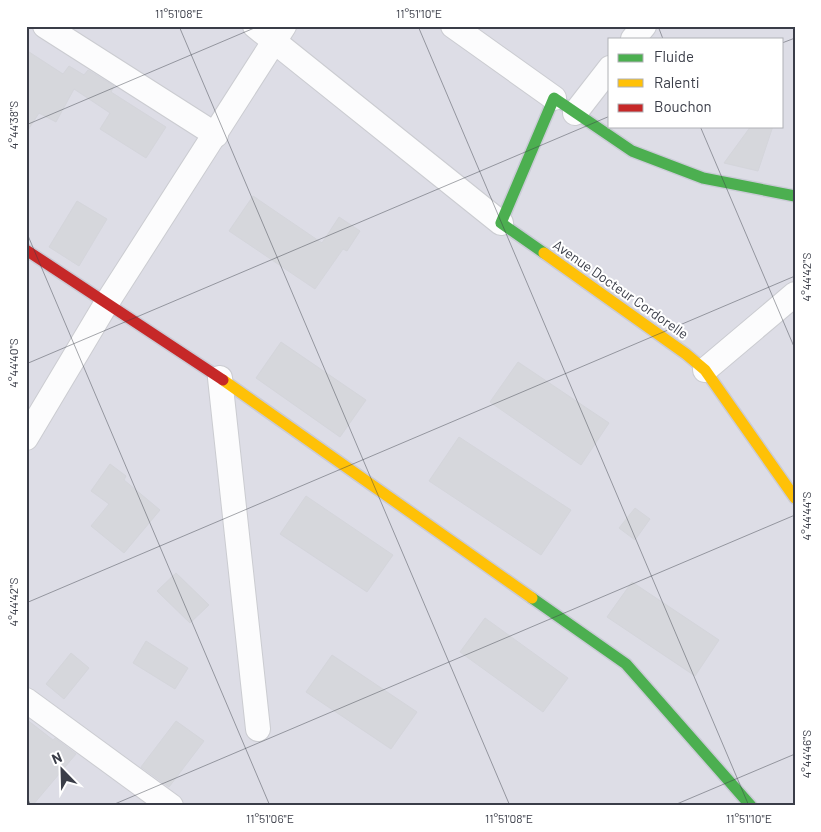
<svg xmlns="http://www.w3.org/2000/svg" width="821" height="832" viewBox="0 0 821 832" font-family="Barlow,sans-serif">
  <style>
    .residential { fill: #dddde6; fill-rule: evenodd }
    .building { fill: #d6d7dc; stroke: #d4d5db }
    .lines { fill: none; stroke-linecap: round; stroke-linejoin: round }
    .street-casing { stroke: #cbccd1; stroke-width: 26 }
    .fast-casing { stroke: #cacbd6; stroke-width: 14 }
    .slow-casing { stroke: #cacbd6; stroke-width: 14 }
    .jam-casing { stroke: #cacbd6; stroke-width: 14 }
    .street { stroke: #fcfcfd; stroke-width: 24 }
    .fast { stroke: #4caf50; stroke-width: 11 }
    .slow { stroke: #ffc107; stroke-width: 11 }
    .jam { stroke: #c62828; stroke-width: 11 }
    .ticks { fill: none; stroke: #3a3d48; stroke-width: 1; stroke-opacity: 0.45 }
    .labels { text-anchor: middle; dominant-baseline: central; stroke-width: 4; stroke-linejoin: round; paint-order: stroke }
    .street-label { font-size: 14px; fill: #3a3d48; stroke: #fff }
    .neatline { fill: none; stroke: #3a3d48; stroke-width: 2 }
    .ticks-label { font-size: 12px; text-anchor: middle; fill: #3a3d48 }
  </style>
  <rect width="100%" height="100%" fill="#eeeef3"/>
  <path class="residential" d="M26,26H795V806H26ZM610,39H782V126H610Z"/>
  <g class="building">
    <polygon points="26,50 63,74 69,66 84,75 88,70 114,86 111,92 166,127 146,158 100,129 110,113 74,89 56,122 39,113 26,133"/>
    <polygon points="751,126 773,126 758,171 724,163"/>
    <polygon points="253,196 322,243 339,217 360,231 347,251 343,249 315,289 229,231"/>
    <polygon points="77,201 107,219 79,266 49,247"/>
    <polygon points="281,342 366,400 340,437 256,378"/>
    <polygon points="518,362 609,423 581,465 490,402"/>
    <polygon points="459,437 571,510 541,555 429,481"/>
    <polygon points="110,464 126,476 124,480 160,510 124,553 91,526 109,504 91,491"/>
    <polygon points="306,496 393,555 367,592 280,534"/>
    <polygon points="635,508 650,519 635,540 619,528"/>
    <polygon points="176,573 209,605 190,623 157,591"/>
    <polygon points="632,582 719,640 695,676 607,617"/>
    <polygon points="485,618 568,678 543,712 460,652"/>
    <polygon points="146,641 188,668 175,689 133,663"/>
    <polygon points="71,653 89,668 64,699 46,684"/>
    <polygon points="332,655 417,712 391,749 306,692"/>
    <polygon points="26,719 53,740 55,738 76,754 32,806 26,806"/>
    <polygon points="176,721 204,741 169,787 141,767"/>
  </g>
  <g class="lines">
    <g class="street-casing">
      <g id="street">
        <polyline points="45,26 216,135"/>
        <polyline points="255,26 501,223"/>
        <polyline points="453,26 554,98"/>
        <polyline points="633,39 644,26"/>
        <polyline points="575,113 610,68"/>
        <polyline points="705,370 795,294"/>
        <polyline points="220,378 258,729"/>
        <polyline points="26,438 106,304 284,26"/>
        <polyline points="26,700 171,806"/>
      </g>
    </g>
    <g class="fast-casing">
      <g id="fast">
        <polyline points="544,253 501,223 554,98 632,151 703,178 795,196"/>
        <polyline points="532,598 626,664 751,806"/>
      </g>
    </g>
    <g class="slow-casing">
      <g id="slow">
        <polyline points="544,253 686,354 705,370 795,498"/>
        <polyline points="223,380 532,598"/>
      </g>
    </g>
    <g class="jam-casing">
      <polyline id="jam" points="26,250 223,380"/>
    </g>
    <use href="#street" class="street"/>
    <use href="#fast" class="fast"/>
    <use href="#slow" class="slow"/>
    <use href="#jam" class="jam"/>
  </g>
  <path class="ticks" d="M179,26L510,806M418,26L749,806M658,26L663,39M782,43L795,38M26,125L259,26M700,126L795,349M26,231L270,806M26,364L610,116M26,603L795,276M26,795L31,806M110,806L795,515M672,806L795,754"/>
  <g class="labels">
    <g class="street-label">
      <text transform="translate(621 289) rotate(35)">Avenue Docteur Cordorelle</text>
    </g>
  </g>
  <rect width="821" height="832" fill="none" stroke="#ffffff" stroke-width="55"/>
  <rect x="608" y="38" width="175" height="90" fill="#ffffff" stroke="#b0b1b6"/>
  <rect x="618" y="54" width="25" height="8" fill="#4caf50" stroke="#b0b1b6"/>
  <text x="654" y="62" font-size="15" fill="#3a3d48">Fluide</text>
  <rect x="618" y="79" width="25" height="8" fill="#ffc107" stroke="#b0b1b6"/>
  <text x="654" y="88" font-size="15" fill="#3a3d48">Ralenti</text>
  <rect x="618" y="104" width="25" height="8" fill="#c62828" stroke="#b0b1b6"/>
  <text x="654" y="112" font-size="15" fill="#3a3d48">Bouchon</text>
  <g transform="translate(62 770) rotate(337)" stroke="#ffffff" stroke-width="4" paint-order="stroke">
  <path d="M0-4L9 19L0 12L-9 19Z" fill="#3a3d48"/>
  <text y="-8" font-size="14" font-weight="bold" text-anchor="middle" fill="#3a3d48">N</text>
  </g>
  <rect x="28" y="28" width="766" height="776" class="neatline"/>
  <g class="ticks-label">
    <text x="179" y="18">11°51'08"E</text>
    <text x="419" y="18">11°51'10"E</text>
    <text transform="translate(14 125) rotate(-90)" y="4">4°44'38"S</text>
    <text transform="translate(807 277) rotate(-90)" y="4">4°44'42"S</text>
    <text transform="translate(14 363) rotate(-90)" y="4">4°44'40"S</text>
    <text transform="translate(807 516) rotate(-90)" y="4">4°44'44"S</text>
    <text transform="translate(14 602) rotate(-90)" y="4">4°44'42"S</text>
    <text transform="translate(807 754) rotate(-90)" y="4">4°44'46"S</text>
    <text x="270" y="823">11°51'06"E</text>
    <text x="509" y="823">11°51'08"E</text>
    <text x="749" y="823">11°51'10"E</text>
  </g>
</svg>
